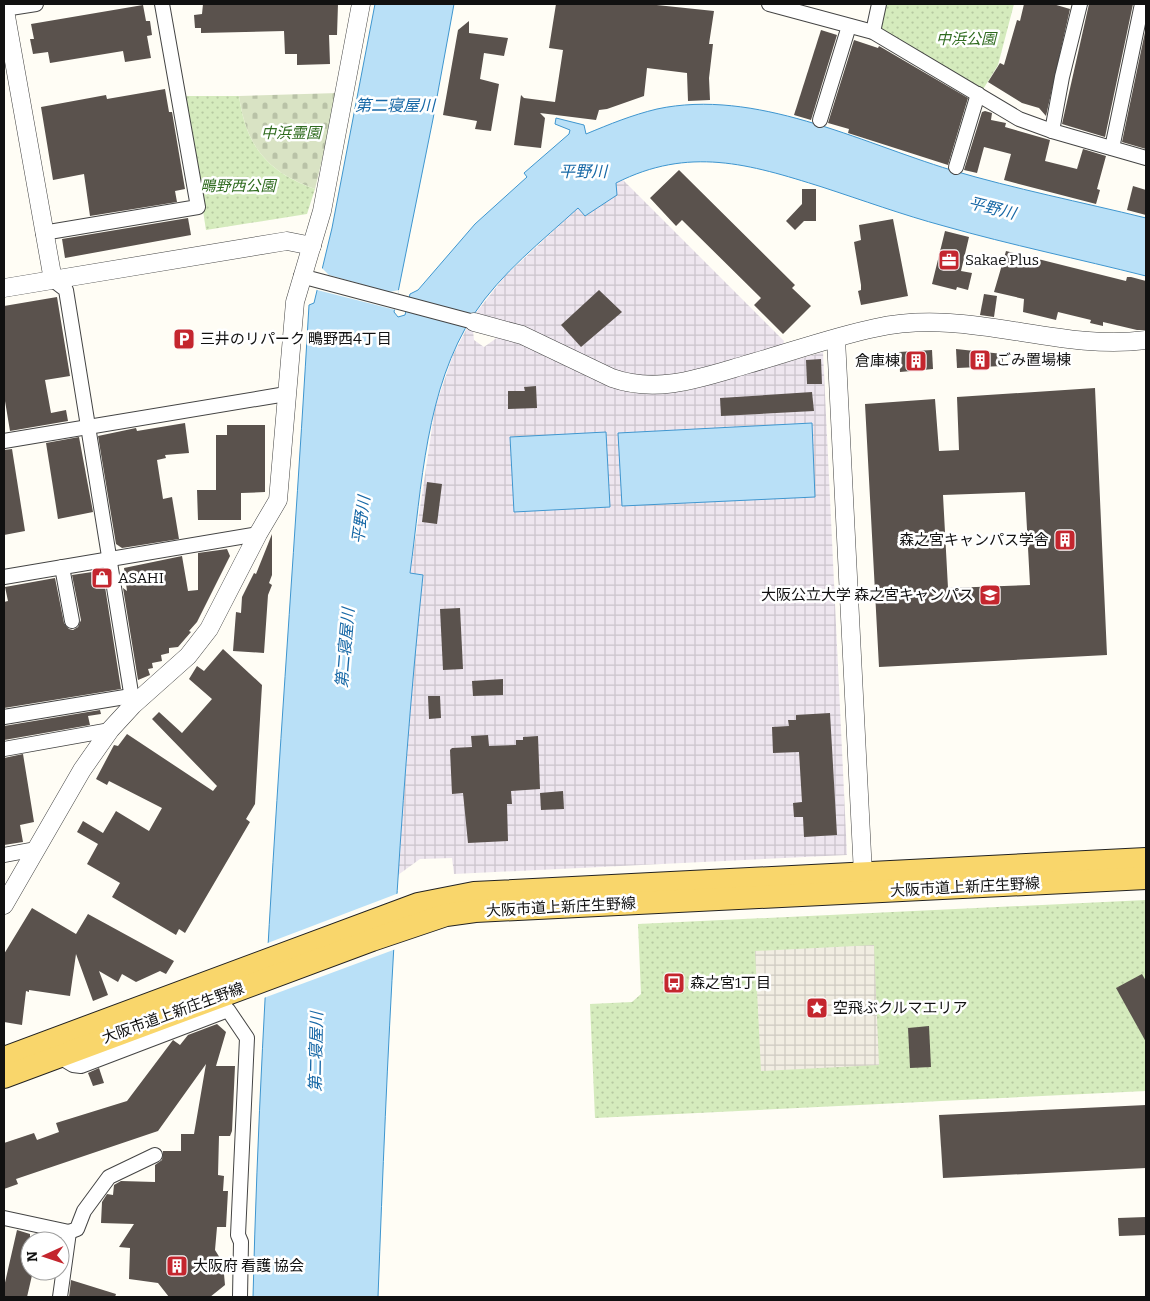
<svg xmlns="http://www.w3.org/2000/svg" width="1150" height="1301" viewBox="0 0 1150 1301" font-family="Bitter,'Noto Sans JP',serif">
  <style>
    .industrial { fill: url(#industrial-grid) }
    .cemetery { fill: url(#cemetery-stones) }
    .park { fill: url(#park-dots) }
    .plaza { fill: url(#plaza-grid) }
    .water { fill: #b9e0f7; stroke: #3f96cf }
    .pier { fill: #fffdf5 }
    .building { fill: #5a524d; fill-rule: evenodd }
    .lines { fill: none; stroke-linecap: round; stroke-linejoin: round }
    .minor-casing { stroke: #444; stroke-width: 16 }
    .tertiary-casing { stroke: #444; stroke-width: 19 }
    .primary-casing { stroke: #222; stroke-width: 24 }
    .minor { stroke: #fff; stroke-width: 14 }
    .tertiary { stroke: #fff; stroke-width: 18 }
    .primary { stroke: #f9d66b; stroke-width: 22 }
    .labels { text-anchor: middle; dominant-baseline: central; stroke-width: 5; stroke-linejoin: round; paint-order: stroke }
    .park-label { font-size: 15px; font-style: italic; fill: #2f6b1f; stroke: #fff }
    .poi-label { font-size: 15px; fill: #111; stroke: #fff; text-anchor: start }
    .street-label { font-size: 15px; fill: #111; stroke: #fff }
    .water-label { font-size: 16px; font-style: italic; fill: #1768a6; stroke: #fff }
  </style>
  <defs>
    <pattern id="industrial-grid" width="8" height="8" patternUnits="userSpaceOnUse" patternTransform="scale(1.25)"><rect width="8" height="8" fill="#eee6ef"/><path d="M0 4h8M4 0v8" fill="none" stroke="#cbc4cc"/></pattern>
    <pattern id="cemetery-stones" width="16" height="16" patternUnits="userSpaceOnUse" patternTransform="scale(1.25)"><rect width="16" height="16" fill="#d9e3c4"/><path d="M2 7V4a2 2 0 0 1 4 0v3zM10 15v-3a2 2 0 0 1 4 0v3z" fill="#b9c2a7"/></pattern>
    <pattern id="park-dots" width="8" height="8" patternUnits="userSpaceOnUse" patternTransform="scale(1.25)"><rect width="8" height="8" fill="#d5ebbd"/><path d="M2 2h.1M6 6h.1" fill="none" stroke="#b6c8a1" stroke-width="1.8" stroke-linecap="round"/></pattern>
    <pattern id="plaza-grid" width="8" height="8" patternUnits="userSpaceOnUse" patternTransform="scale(1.25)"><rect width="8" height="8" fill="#f1ede2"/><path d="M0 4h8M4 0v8" fill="none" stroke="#cecac1"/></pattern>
  </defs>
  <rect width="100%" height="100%" fill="#fffdf5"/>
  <g class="industrial">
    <polygon points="623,180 784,341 782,347 686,374 634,377 612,371 475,314 505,276 578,208 585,216 616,183"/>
    <polygon points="467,328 473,331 474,340 484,347 498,337 520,342 605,384 632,393 686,391 823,352 847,855 454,874 452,858 420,859 398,875 412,685 423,575 410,574 435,408 453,355"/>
  </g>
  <path class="cemetery" d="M338,93L315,189C267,172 246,146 239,96Z"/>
  <g class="park">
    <polygon points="884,4 1014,4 998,65 982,91 880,29"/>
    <path d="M185,96H239C246,146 267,172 315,189L307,214L206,230Z"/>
    <polygon points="1146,900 1146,1091 595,1118 590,1004 632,1002 641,994 638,924"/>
  </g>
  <polygon class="plaza" points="874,945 879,1065 761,1071 755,951"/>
  <g class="water">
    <path d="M375,4H454L433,119L394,312L398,317L405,315L410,294L418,290L475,224L527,177L524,173L569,134L570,130L555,124L556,118L584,125L586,134C610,124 632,115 657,109C755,88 859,142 951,170C1015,189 1081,202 1146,218V276C1079,259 1011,245 944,226C903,215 862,200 822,187C749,164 689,146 616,183L617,195L585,216L578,208C542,241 501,273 474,314C425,389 422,486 410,573L423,575C398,815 387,1056 378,1297H253C261,966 290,635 309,305L314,303L332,228Z"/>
    <polygon points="812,423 815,497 622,506 618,433"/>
    <polygon points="606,432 610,507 514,512 510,437"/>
  </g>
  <g class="pier">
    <polygon points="320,266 329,275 389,292 399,290 396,310 313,289"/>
    <polygon points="399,893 396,949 261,999 265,944"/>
  </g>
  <g class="building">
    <polygon points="203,4 338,4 337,35 329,35 330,64 297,65 297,54 285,54 284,31 201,33 201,28 195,28 194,15 202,14"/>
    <polygon points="556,4 647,4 714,11 709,44 713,44 709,78 710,100 688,101 687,73 647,68 644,96 607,109 599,110 596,120 540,113 545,118 541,148 514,145 521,95 524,98 555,102 563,50 549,48"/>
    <polygon points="1024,4 1053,4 1070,9 1046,116 1039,108 1022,103 988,82 1000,63 1004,65 1017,20 1020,21"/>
    <polygon points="1089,4 1133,4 1105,137 1062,124"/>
    <polygon points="143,5 146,21 150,21 152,35 147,36 151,58 125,62 123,51 50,63 48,52 33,54 30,39 34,39 31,24"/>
    <polygon points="469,21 469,33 508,38 504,56 484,53 480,79 499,84 491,131 475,129 477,121 443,115 458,30"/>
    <polygon points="821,30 837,35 811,120 794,115"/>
    <polygon points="1145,32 1146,32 1146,149 1122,142"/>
    <polygon points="854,40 878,48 879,46 968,98 948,165 848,133 849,129 828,123"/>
    <polygon points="165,89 169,112 172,112 185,189 175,191 177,202 90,216 84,174 53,180 41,107 106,95 107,99"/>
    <polygon points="985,111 992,113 991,120 1006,123 1005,127 1050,140 1045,161 1077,169 1083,149 1106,156 1097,189 1100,190 1096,204 1004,180 1011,154 984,147 977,173 964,170 982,112"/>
    <polygon points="679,170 795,285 792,288 811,306 783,334 754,305 761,298 682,220 676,226 650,198"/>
    <polygon points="1133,186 1146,190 1146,215 1127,210"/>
    <polygon points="802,189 816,189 816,221 804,221 795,230 786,221 802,204"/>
    <polygon points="188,218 191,235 65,258 62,239"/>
    <polygon points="893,219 908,296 861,305 858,291 861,290 861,285 854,242 861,240 859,225"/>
    <polygon points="945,231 969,237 961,271 972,273 968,290 957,287 956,290 932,284"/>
    <polygon points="1006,251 1126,281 1127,277 1131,277 1146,281 1146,330 1137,330 1103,322 1103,326 1090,323 1091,320 1058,312 1056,320 1023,312 1024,299 994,292"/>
    <polygon points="599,290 622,312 581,347 561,325"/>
    <polygon points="984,294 997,296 994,317 980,315"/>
    <polygon points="57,297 70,376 45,380 51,413 66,410 68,421 10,431 4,395 4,306"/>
    <polygon points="956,349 1003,354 1003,366 957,368"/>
    <polygon points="932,350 933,369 900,372 899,352"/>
    <polygon points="821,359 822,384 807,384 806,360"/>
    <polygon points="536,386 537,408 508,409 508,391 525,391 524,387"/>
    <path d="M1095,388L1107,655L879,667L865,404L935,399L939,451L959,450L957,397ZM1025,492L1030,585L948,588L943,495Z"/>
    <polygon points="812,392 814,411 721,416 720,398"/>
    <polygon points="185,423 189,453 165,455 166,458 157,460 163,499 172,497 179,539 122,548 116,544 98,436 136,428 137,431"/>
    <polygon points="227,425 265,425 265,492 241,493 241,520 198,520 197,490 216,490 216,435 227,435"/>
    <polygon points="79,437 93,512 58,519 46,443"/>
    <polygon points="12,449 25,531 4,535 4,450"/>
    <polygon points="427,482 442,484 437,524 422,522"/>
    <polygon points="272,534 272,575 269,583 272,585 268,595 264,653 233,651 236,612 241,613 242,597 254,573 256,574"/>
    <polygon points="227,549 230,556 197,622 189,631 191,632 178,647 169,648 169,653 161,655 162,661 152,663 153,668 148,669 150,675 138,680 123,588 127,591 124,568 182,556 188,591 198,590 198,553"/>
    <polygon points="99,571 103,574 121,689 4,708 4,602 8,601 5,587 55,578 64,623 69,629 73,630 78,627 81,620 72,575"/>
    <polygon points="460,608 463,669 443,670 440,609"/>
    <polygon points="223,649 262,685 255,804 246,819 250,822 185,933 179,929 176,935 112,897 120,883 87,864 98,844 77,832 83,821 103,833 116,811 149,831 162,808 109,781 107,785 96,779 114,745 118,746 127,734 213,791 217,786 152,719 159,712 182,733 212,699 189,679 197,666 204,671"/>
    <polygon points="503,679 503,695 473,696 472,681"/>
    <polygon points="428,696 440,696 441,718 429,719"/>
    <polygon points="100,710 101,714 88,716 90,725 4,740 4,726"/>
    <polygon points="830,713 837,835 804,837 803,817 794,817 793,803 802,802 799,752 773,753 772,727 789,726 788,720 796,720 796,715"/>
    <polygon points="488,735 489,746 516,745 516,740 523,740 523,737 538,736 540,789 511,791 512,804 507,804 508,841 468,843 463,793 452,794 450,750 452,748 472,747 471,736"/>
    <polygon points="23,754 34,822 20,825 23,842 4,845 4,758"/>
    <polygon points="563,791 564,809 541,810 540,793"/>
    <polygon points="32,908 76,934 88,914 174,961 166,974 160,971 136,982 122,974 118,982 99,971 108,995 93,1001 76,954 70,996 29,990 29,992 26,991 22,1025 4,1022 4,954"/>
    <polygon points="1142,974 1146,981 1146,1042 1116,988"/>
    <polygon points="217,1024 226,1032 216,1066 235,1066 232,1131 230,1136 219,1136 218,1175 224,1176 223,1191 228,1191 226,1227 217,1227 215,1250 223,1263 225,1285 210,1297 169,1297 158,1283 129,1279 130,1248 119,1247 134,1224 101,1223 102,1202 107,1194 113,1195 114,1185 121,1181 155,1182 155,1165 162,1160 163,1151 181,1151 181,1134 194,1134 206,1064 158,1131 16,1179 18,1184 4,1189 4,1143 34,1133 37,1140 59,1132 56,1123 127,1101 173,1040 180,1045 188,1035"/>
    <polygon points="929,1026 931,1067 910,1068 908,1028"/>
    <polygon points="99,1068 104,1083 93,1086 88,1073"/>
    <polygon points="1146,1105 1146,1168 943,1178 939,1115"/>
    <polygon points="1146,1217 1146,1235 1119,1236 1118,1218"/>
    <polygon points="17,1230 30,1234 30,1271 33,1271 27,1297 4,1297 4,1287"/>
    <polygon points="71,1280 116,1294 115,1297 69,1297"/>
  </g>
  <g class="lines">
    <g class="minor-casing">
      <g id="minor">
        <polyline points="769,4 873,32 1019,119 1052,131 1146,158"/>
        <polyline points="4,9 36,4"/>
        <polyline points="873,32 879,4"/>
        <polyline points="820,120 849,26"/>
        <polyline points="1052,131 1062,77 1080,4"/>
        <polyline points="1112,148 1142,4"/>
        <polyline points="956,167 978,94"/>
        <polyline points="43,233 198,207 162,4"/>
        <polyline points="301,276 474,322"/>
        <polyline points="53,280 66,290 133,705"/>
        <polyline points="4,441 286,394"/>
        <polyline points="62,567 72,621"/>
        <polyline points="4,577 258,534"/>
        <polyline points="4,717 131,696"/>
        <polyline points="4,749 110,730"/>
        <polyline points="4,855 36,849"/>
        <polyline points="58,1056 73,1065 81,1066 228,1010 247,1038 238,1235 241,1242 240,1297"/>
        <polyline points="4,1218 69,1232 60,1297"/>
        <polyline points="69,1232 77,1229 84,1211 109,1177 155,1155"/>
      </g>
    </g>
    <g class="tertiary-casing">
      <g id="tertiary">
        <polyline points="4,5 53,280"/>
        <polyline points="4,288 287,241 312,246"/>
        <path d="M474,322L522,335L612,378C657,394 701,378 745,365C788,353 832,337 875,328C969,307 1057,352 1146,340"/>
        <polyline points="836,339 863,874"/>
        <polyline points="4,905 82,770 110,730 133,705 188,656 209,629 258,534 278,500 295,302 322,211 361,4"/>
      </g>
    </g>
    <g class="primary-casing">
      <g id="primary">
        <polyline points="4,1058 418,904 474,893 1146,859"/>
        <polyline points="4,1077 372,940 446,915 475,911 1146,878"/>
      </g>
    </g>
    <use href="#minor" class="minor"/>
    <use href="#tertiary" class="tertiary"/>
    <use href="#primary" class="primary"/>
  </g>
  <defs>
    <g id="office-square" transform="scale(1.125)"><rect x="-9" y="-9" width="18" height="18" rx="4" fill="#c4262e" stroke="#fff"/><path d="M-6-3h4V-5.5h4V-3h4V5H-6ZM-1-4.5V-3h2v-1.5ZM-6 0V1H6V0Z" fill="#fff"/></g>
    <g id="parking-square" transform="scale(1.125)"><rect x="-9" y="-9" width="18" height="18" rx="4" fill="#c4262e" stroke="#fff"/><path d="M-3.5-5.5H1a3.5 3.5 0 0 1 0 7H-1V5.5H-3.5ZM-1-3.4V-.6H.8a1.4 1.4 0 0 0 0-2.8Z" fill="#fff"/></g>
    <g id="building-square" transform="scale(1.125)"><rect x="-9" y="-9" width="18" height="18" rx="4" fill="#c4262e" stroke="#fff"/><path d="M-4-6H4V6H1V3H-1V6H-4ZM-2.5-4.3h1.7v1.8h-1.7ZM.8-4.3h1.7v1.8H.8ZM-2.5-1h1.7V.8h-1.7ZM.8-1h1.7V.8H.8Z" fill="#fff"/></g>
    <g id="shop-square" transform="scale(1.125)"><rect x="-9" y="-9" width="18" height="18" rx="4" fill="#c4262e" stroke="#fff"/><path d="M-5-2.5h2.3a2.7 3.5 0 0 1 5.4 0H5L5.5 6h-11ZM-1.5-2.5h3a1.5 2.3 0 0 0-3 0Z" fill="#fff"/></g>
    <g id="university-square" transform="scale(1.125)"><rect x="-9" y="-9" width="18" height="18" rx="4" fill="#c4262e" stroke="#fff"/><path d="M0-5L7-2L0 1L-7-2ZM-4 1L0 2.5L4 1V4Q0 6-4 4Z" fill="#fff"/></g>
    <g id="bus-square" transform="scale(1.125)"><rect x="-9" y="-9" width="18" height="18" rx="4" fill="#c4262e" stroke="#fff"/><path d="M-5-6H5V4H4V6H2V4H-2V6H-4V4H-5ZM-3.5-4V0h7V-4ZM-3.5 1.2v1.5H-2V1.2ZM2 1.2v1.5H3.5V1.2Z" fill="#fff"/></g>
    <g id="sight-square" transform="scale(1.125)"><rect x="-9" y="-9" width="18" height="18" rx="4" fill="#c4262e" stroke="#fff"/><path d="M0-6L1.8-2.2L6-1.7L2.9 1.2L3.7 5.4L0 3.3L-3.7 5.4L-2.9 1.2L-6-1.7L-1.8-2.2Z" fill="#fff"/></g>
  </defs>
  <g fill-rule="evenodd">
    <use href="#office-square" x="949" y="260"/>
    <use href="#parking-square" x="184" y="339"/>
    <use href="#building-square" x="980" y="360"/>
    <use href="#building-square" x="916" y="361"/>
    <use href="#building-square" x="1065" y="540"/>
    <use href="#shop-square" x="102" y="578"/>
    <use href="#university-square" x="990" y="595"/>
    <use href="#bus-square" x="674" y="983"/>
    <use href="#sight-square" x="817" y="1008"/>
    <use href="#building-square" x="177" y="1266"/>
  </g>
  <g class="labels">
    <g class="park-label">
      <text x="966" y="39">中浜公園</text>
      <text x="291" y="133">中浜霊園</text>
      <text x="238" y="186">鴫野西公園</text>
    </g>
    <g class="poi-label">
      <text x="965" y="260">Sakae Plus</text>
      <text x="200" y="339">三井のリパーク 鴫野西4丁目</text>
      <text x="996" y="360">ごみ置場棟</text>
      <text x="900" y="361" text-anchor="end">倉庫棟</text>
      <text x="1049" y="540" text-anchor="end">森之宮キャンパス学舎</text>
      <text x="118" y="578">ASAHI</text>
      <text x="974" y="595" text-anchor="end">大阪公立大学 森之宮キャンパス</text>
      <text x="690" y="983">森之宮1丁目</text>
      <text x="833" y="1008">空飛ぶクルマエリア</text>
      <text x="193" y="1266">大阪府 看護 協会</text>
    </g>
    <g class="street-label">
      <text transform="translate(965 887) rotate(-3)">大阪市道上新庄生野線</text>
      <text transform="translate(561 907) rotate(-3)">大阪市道上新庄生野線</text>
      <text transform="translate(173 1013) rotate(-20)">大阪市道上新庄生野線</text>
    </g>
    <g class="water-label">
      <text x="395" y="105">第二寝屋川</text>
      <text x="583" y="171">平野川</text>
      <text transform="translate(992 208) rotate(14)">平野川</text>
      <text transform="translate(361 520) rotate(-82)">平野川</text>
      <text transform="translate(345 648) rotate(-85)">第二寝屋川</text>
      <text transform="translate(316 1052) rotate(-89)">第二寝屋川</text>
    </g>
  </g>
  <rect width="1150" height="1301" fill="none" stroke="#111111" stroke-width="10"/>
  <g transform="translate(45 1256) rotate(267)"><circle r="24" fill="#ffffff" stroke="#a0a0a0"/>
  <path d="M0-4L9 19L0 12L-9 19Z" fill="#c4262e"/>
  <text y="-8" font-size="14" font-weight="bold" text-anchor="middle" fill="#111111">N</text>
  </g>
</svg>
